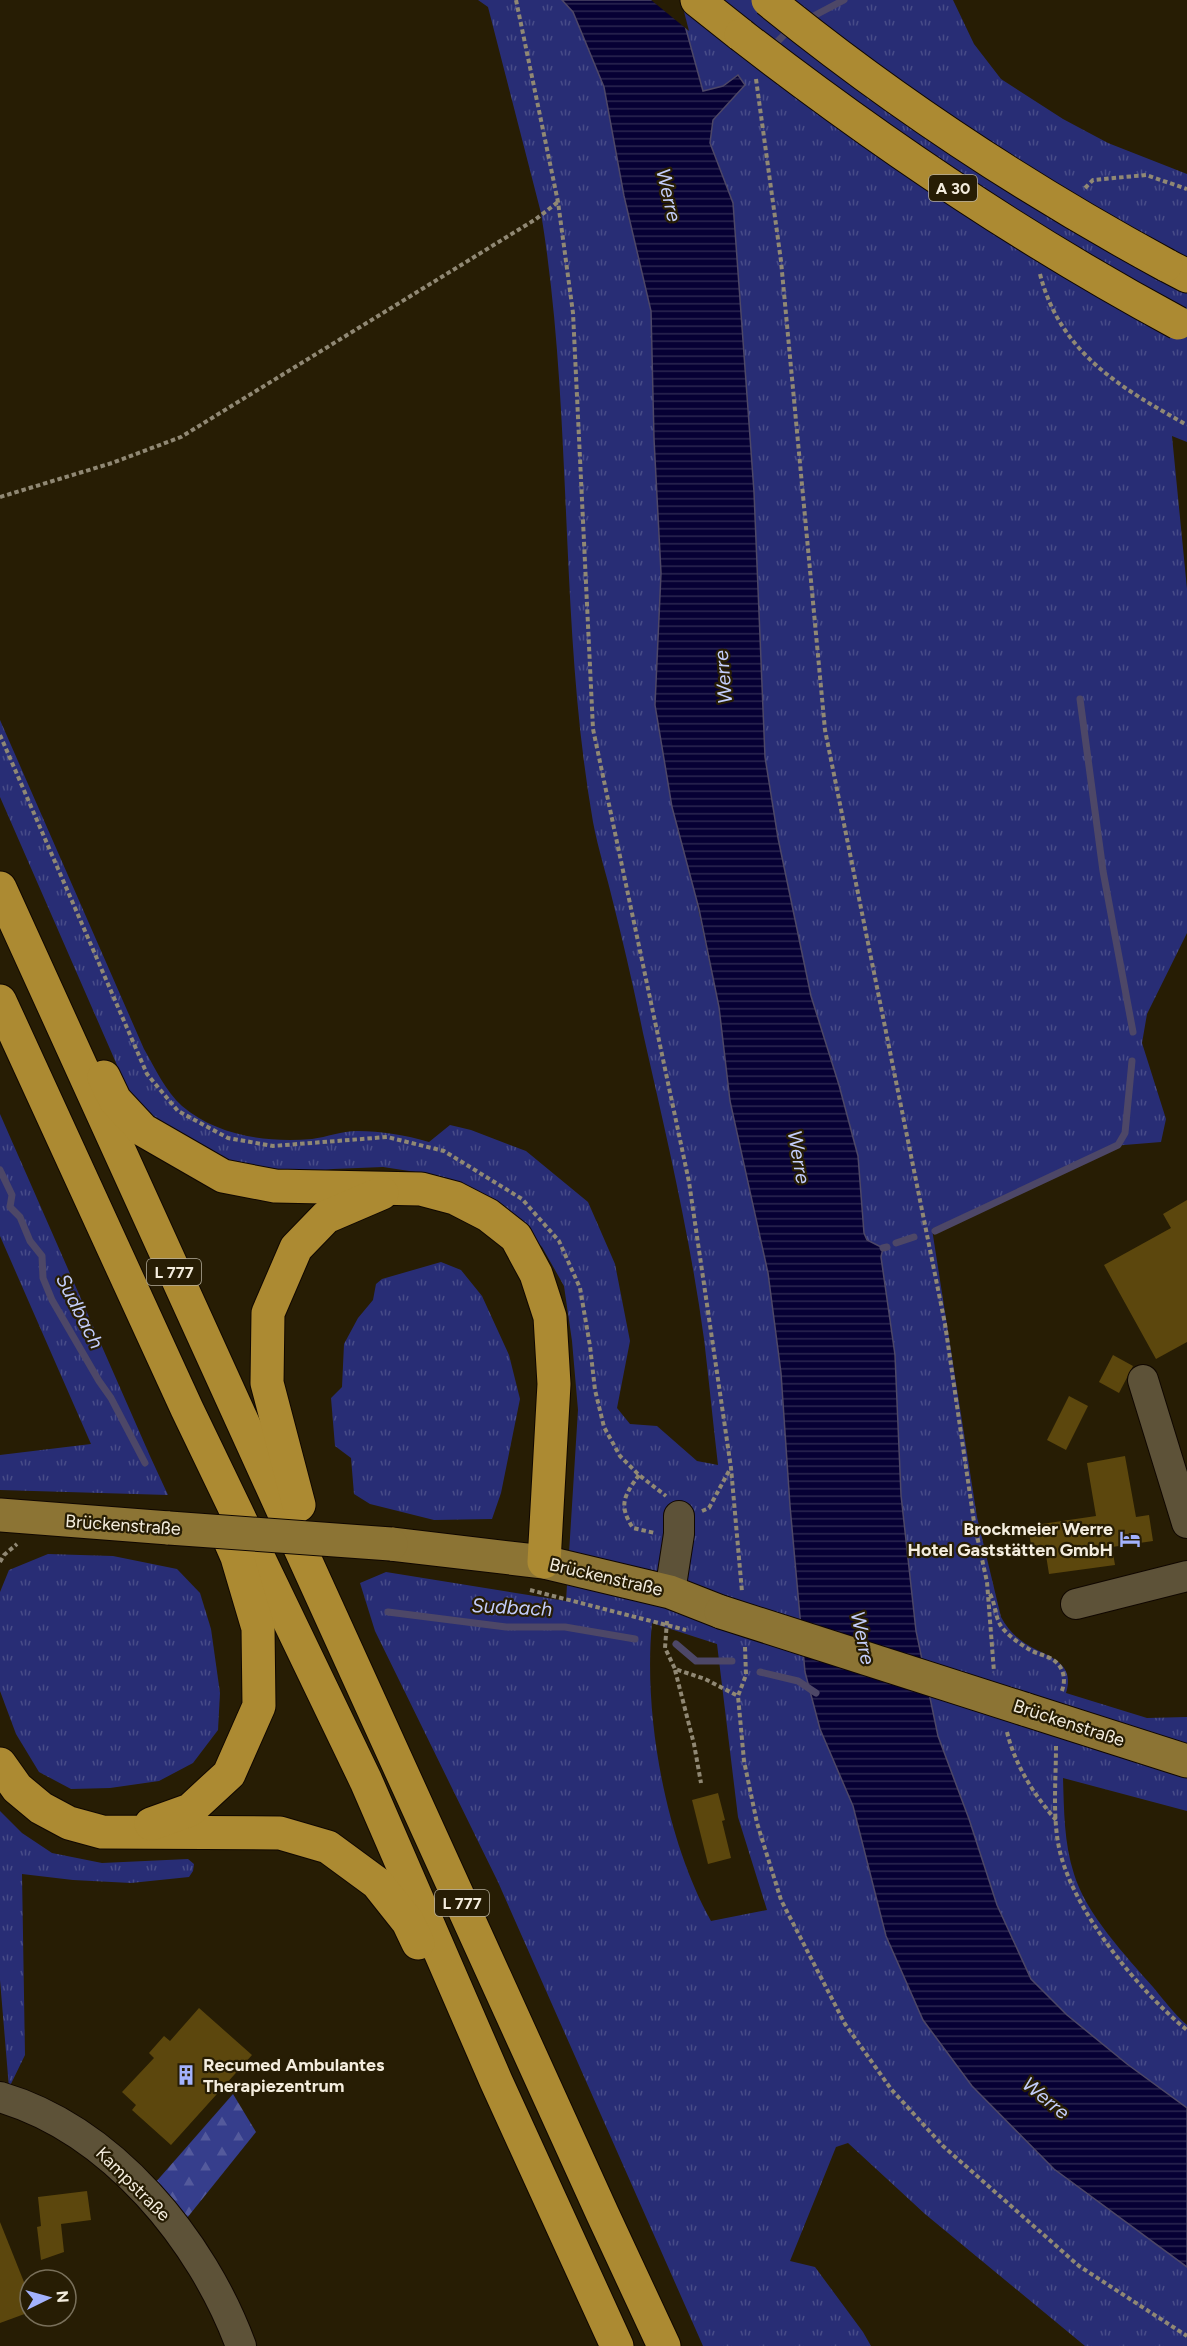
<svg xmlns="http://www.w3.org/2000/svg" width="1187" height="2346" viewBox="0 0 1187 2346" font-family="Figtree,sans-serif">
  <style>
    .grass { fill: url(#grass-tufts); fill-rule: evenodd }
    .forest { fill: url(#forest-firs) }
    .water { fill: url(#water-rules); stroke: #4d4767; stroke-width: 1.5 }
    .pier { fill: #271d04 }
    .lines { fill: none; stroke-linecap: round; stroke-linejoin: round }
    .stream { stroke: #4d4767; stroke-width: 7 }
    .building { fill: #5c470d }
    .minor-casing { stroke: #100700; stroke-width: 32 }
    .major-casing { stroke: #100700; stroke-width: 35 }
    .highway-casing { stroke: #100700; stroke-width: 35 }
    .path { stroke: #908874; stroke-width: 4; stroke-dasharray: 4.5 3; stroke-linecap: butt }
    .minor { stroke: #5d5238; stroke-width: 30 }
    .major { stroke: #8c7434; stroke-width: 33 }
    .highway { stroke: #ac8a32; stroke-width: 33 }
    .major-bridge-casing { stroke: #100700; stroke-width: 35; stroke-linecap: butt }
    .highway-bridge-casing { stroke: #100700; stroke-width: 35; stroke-linecap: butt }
    .major-bridge { stroke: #8c7434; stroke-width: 33 }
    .highway-bridge { stroke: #ac8a32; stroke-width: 33 }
    .labels { text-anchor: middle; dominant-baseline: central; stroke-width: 4.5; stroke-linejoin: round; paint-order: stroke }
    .shield { fill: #271d04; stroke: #b6af9d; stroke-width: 1.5 }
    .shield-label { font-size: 16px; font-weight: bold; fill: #f4edde }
    .street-label { font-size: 18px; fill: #f4edde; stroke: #271d04 }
    .poi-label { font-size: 18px; font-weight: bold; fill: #f4edde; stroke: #271d04; text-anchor: end }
    .water-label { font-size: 20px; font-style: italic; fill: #c3cdfa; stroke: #271d04 }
  </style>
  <defs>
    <pattern id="grass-tufts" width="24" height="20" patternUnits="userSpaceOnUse" patternTransform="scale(1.5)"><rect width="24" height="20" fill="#282d75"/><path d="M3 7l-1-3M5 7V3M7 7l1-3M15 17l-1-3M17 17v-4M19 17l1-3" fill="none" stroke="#484c88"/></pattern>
    <pattern id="forest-firs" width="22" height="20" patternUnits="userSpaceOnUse" patternTransform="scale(1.5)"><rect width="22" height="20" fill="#363e8c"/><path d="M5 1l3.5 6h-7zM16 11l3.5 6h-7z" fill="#545a9c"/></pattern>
    <pattern id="water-rules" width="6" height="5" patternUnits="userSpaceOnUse" patternTransform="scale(1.5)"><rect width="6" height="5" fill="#060034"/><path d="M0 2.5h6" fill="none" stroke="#2b2651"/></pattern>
  </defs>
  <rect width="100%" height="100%" fill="#271d04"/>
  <g class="grass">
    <path d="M478,0H562L573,12L604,87L625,196L651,311L654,439L661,573L655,705L719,1007L730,1101L768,1273L781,1373L805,1672L820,1729L853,1806L1054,2169L1187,2267V2346H1085L925,2214L848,2143L836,2147L790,2261L815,2267L863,2332L871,2346H703L498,1882L375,1631L360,1583L386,1572L566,1601L578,1410L572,1341L564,1286L542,1247L506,1212L429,1174L383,1167L333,1169L281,1176L243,1173L163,1132L127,1088L0,797V720L144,1049C155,1068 166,1092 182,1106C217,1136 268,1143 312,1139C327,1137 342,1131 357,1131C382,1131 405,1135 429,1142L450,1125L471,1130L526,1151L588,1202L615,1264L630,1341L617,1408L630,1424L657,1426L697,1461L718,1465C713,1423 709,1381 704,1339C690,1236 666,1134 643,1033C634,989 624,946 613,902C607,876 598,849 593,822C558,621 574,415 541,213L488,7ZM652,1623L717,1644L738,1817L767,1910L711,1921C666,1840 643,1716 652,1623Z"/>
    <path d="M678,0H953L974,44L1001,79L1063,119L1108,143L1187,174V442L1172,436L1187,589V933L1147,1014L1142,1043L1166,1119L1161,1142L1112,1146L932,1229L977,1517L1001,1617C1007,1628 1015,1637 1026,1644C1047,1657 1076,1661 1066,1693L1147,1718L1187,1717V1811L1063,1778C1064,1810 1064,1843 1074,1874C1086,1914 1126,1956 1153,1987C1164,2000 1174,2014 1187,2025V2108L1127,2064L1067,2015L1031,1979L997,1905L969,1819L938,1736L916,1631L901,1495L895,1355L881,1257L883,1248L867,1240L864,1233L858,1156L839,1085L811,996L778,838L765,757L754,492L733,203L710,143L713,120L745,85L738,75L723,86L703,91Z"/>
    <polygon points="0,1114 150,1456 168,1495 0,1490 0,1455 91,1444 0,1236"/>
    <polygon points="441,1262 461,1270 482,1296 509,1355 520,1399 501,1493 492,1519 434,1520 370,1504 354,1494 351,1458 335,1446 331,1398 342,1387 344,1344 358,1318 373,1300 376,1284 382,1279"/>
    <polygon points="48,1554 113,1556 177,1569 200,1593 211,1629 220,1693 218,1730 193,1763 159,1781 110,1788 71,1789 39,1772 16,1734 0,1691 0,1592 9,1570"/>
    <polygon points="0,1811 22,1833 52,1853 102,1863 188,1859 194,1864 193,1871 189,1877 131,1883 73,1880 22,1874 25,2055 9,2088 0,1980"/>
  </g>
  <polygon class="forest" points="233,2094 256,2132 187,2218 155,2183"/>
  <polygon class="water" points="562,0 678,0 703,91 723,86 738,75 745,85 713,120 710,143 733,203 754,492 765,757 778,838 811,996 839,1085 858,1156 864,1233 867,1240 883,1248 881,1257 895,1355 901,1495 916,1631 938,1736 969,1819 997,1905 1031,1979 1067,2015 1127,2064 1187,2108 1187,2267 1054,2169 972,2086 923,2020 886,1936 853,1806 820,1729 805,1672 790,1506 781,1373 768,1273 730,1101 719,1007 699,909 672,807 655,705 661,573 654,439 651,311 624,196 604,87 573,12"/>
  <polygon class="pier" points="651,0 681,0 689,31"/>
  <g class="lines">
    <g class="stream">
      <polyline points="806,20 844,0"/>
      <polyline points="771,48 791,28"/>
      <polyline points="1080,699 1103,871 1133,1032"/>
      <polyline points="0,1170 12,1195 10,1207 20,1217 30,1241 42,1256 43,1278 52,1300 99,1381 111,1398 145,1463"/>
      <polyline points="935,1231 1118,1145 1125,1133 1132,1061"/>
      <polyline points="896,1243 914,1237"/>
      <polyline points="883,1248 887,1247"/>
      <polyline points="388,1612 506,1627 565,1627 635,1639"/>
      <polyline points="676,1644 696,1661 732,1661"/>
      <polyline points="760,1672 798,1681 816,1693"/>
    </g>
  </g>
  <g class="building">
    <polygon points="1187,1200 1187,1342 1156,1359 1104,1265 1171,1228 1163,1214"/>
    <polygon points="1113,1355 1133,1366 1119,1393 1099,1382"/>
    <polygon points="1069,1396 1088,1406 1066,1450 1047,1440"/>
    <polygon points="1125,1456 1136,1517 1149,1515 1153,1541 1112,1547 1115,1565 1049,1574 1045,1549 1032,1551 1028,1526 1096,1516 1087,1463"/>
    <polygon points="718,1793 725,1820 722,1821 731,1858 708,1864 692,1800"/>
    <polygon points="199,2008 252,2055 171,2145 132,2110 136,2105 122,2092 154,2058 149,2053 164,2036 170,2041"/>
    <polygon points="87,2191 91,2220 61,2224 64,2252 41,2260 37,2227 41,2226 38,2197"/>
    <polygon points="0,2222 30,2297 30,2312 0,2323"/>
  </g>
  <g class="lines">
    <g class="minor-casing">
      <g id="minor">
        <polyline points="1143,1380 1187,1523"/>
        <polyline points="670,1592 679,1534 679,1516"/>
        <polyline points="1076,1604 1187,1576"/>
        <path d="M0,2097C112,2130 202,2240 241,2346"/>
      </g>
    </g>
    <g class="major-casing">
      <g id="major">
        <polyline points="0,1515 169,1528"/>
        <polyline points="391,1544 544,1562 670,1592 721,1612"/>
        <polyline points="1024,1709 1187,1761"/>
      </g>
    </g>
    <g class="highway-casing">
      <g id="highway">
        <polyline points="697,0 741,35"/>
        <polyline points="1166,265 1187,276"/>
        <polyline points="0,888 603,2215 664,2346"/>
        <polyline points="0,1001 187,1409 366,1781 496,2081 617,2346"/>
        <polyline points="104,1077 115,1100 143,1130 223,1176 275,1186 421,1189 455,1198 488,1215 516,1237 536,1274 550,1317 554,1384 544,1562"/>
        <polyline points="299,1505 267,1383 268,1313 296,1248 326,1217 382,1193"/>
        <polyline points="0,1764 17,1788 41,1808 69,1823 102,1832 280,1833 328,1847 377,1883 408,1922 418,1943"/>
        <polyline points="151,1824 190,1810 229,1774 259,1706 258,1628 237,1557 230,1541"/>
      </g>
    </g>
    <g class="path">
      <polyline points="516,0 558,202 573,313 593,729 689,1182 731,1468 742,1592"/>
      <polyline points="756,79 781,261 825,730 945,1324 974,1522 987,1582 994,1672"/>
      <polyline points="1085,188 1093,180 1146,175 1187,189"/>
      <path d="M1040,274C1060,353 1121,388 1187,425"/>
      <polyline points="0,497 112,463 181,437 536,219 558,202"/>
      <polyline points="0,735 147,1074 178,1111 228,1138 273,1146 387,1137 444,1151 522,1199 559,1241 580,1288 590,1346 595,1390 604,1427 620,1456 639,1475 666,1496"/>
      <path d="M639,1475C624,1496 618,1505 633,1528L655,1533"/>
      <polyline points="702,1511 709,1508 730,1469"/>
      <polyline points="0,1562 4,1555 17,1544"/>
      <polyline points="530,1590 686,1630"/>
      <path d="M990,1594C997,1607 994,1621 1006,1632C1013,1639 1023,1646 1032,1651C1038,1654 1044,1655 1050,1658C1064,1665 1067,1680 1061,1693"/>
      <polyline points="667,1621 665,1648 675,1669 705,1679 738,1696"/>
      <polyline points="745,1647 746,1675 738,1696 744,1761 757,1823 781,1900 845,2024 891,2089 943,2146 1079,2266 1187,2336"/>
      <polyline points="675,1670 694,1744 701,1783"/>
      <path d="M1007,1732C1015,1765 1034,1795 1056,1820"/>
      <path d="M1056,1746C1056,1781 1052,1819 1060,1852C1075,1913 1139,1991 1187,2030"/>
    </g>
    <use href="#minor" class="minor"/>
    <use href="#major" class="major"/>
    <use href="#highway" class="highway"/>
    <g class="major-bridge-casing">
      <g id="major-bridge">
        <polyline points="169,1528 391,1544"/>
        <polyline points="721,1612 1024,1709"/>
      </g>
    </g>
    <g class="highway-bridge-casing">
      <g id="highway-bridge">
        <path d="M768,0C891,100 1026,189 1166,265"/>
        <path d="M741,35C879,142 1024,240 1178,323"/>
      </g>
    </g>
    <use href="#major-bridge" class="major-bridge"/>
    <use href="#highway-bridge" class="highway-bridge"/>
  </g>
  <defs>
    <g id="hotel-bare" transform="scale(1.62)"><path d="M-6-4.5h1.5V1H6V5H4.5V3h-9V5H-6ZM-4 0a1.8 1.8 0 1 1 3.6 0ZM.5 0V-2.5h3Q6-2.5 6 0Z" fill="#a3b2fd" stroke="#271d04" stroke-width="2.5" paint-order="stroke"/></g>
    <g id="building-bare" transform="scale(1.62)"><path d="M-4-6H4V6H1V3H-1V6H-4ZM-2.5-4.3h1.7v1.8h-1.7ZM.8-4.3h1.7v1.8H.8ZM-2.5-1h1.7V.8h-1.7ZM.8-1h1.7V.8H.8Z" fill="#a3b2fd" stroke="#271d04" stroke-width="2.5" paint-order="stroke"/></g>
  </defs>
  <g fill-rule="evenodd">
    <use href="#hotel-bare" x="1130" y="1539"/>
    <use href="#building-bare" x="186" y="2075"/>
  </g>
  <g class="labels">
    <g class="shield">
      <rect x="929" y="175" width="48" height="26" rx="4.5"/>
      <rect x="147" y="1259" width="54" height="26" rx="4.5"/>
      <rect x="435" y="1890" width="54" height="26" rx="4.5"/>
    </g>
    <g class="shield-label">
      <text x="953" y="188">A 30</text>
      <text x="174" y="1272">L 777</text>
      <text x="462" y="1903">L 777</text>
    </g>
    <g class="street-label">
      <text transform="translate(123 1525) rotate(4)">Brückenstraße</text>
      <text transform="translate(606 1577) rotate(13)">Brückenstraße</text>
      <text transform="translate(1069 1723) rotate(18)">Brückenstraße</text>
      <text transform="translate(133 2184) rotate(45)">Kampstraße</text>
    </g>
    <g class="poi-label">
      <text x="1113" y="1529">Brockmeier Werre<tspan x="1113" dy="21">Hotel Gaststätten GmbH</tspan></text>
      <text x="203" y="2065" text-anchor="start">Recumed Ambulantes<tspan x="203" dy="21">Therapiezentrum</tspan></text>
    </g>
    <g class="water-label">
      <text transform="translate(669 195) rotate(77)">Werre</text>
      <text transform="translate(723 677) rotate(-95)">Werre</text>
      <text transform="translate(799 1157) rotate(80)">Werre</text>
      <text transform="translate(80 1311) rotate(63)">Sudbach</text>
      <text transform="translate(512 1607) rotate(3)">Sudbach</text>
      <text transform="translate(863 1638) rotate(78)">Werre</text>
      <text transform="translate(1046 2098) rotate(39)">Werre</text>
    </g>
  </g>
  <g transform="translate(48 2298) rotate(85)"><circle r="28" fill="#271d04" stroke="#79705b" stroke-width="1.5"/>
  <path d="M0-4.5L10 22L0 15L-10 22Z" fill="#a3b2fd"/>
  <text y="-9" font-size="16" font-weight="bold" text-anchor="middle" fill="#f4edde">N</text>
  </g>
</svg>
